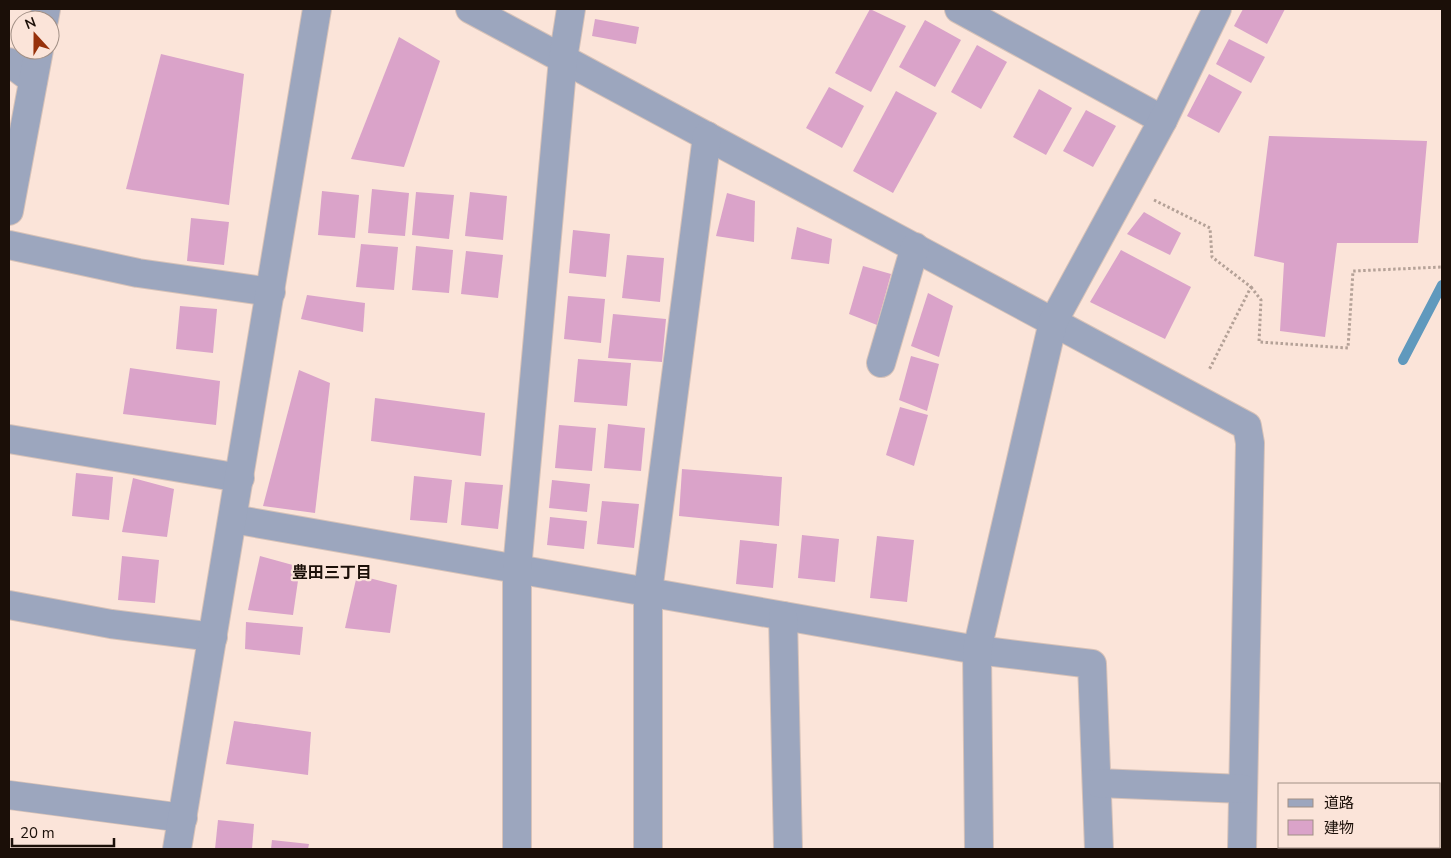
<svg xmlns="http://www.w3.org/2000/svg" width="1451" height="858" viewBox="0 0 1451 858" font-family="'Nunito Sans','Noto Sans JP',sans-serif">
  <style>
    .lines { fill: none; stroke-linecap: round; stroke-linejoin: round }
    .stream { stroke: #6099bd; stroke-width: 10 }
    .building { fill: #daa3c9 }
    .minor-casing { stroke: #d7c2b8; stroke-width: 30 }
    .path { stroke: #b4a197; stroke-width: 3; stroke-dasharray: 2.5 2.5; stroke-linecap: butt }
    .minor { stroke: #9ca6be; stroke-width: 28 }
    .labels { text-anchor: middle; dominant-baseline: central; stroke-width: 4.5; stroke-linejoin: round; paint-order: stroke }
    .neighbourhood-label { font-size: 16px; font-weight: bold; fill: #1b0f08; stroke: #fbe4d9 }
  </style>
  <rect width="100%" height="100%" fill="#fbe4d9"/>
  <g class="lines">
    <polyline class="stream" points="1403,360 1442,285"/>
  </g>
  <g class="building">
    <polygon points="870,9 906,26 871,92 835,73"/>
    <polygon points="1243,9 1285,9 1267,44 1234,26"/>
    <polygon points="595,19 639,27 636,44 592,36"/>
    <polygon points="925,20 961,40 935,87 899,67"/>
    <polygon points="399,37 440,61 404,167 351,159"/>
    <polygon points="1229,39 1265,57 1251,83 1216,64"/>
    <polygon points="977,45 1007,62 981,109 951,92"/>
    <polygon points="161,54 244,74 229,205 126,189"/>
    <polygon points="1209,74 1242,92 1219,133 1187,116"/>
    <polygon points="829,87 864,106 842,148 806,128"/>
    <polygon points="1039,89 1072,108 1046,155 1013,137"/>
    <polygon points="896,91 937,113 893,193 853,171"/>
    <polygon points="1086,110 1116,126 1093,167 1063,151"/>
    <polygon points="1269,136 1427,141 1418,243 1337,243 1325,337 1280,331 1284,263 1254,256"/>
    <polygon points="372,189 409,193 405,236 368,233"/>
    <polygon points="322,191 359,195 355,238 318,235"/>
    <polygon points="416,192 454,195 449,239 412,235"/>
    <polygon points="470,192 507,196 503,240 465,236"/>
    <polygon points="727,193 755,201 754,242 716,236"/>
    <polygon points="1144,212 1181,233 1170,255 1127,234"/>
    <polygon points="191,218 229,222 224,265 187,261"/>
    <polygon points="797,227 832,239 829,264 791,259"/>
    <polygon points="573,230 610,234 606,277 569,273"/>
    <polygon points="361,244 398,247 394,290 356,287"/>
    <polygon points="416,246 453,250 449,293 412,290"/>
    <polygon points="1121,250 1191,287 1165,339 1090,302"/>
    <polygon points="466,251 503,255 498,298 461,294"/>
    <polygon points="627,255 664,258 660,302 622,298"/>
    <polygon points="863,266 891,274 877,325 849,314"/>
    <polygon points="928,293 953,306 939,357 911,346"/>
    <polygon points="307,295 365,303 363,332 301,319"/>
    <polygon points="568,296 605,299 601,343 564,339"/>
    <polygon points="180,306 217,309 213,353 176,349"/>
    <polygon points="613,314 666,319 662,362 608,358"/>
    <polygon points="911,356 939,364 927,411 899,400"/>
    <polygon points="578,359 631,363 627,406 574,402"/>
    <polygon points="130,368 220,381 216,425 123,414"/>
    <polygon points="299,370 330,383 315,513 263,506"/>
    <polygon points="375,398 485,413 481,456 371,441"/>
    <polygon points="900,407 928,415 914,466 886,455"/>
    <polygon points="608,424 645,428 641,471 604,468"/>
    <polygon points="559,425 596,428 592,471 555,468"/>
    <polygon points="682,469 782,477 779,526 679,516"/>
    <polygon points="76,473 113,477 109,520 72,516"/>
    <polygon points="414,476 452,480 447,523 410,520"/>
    <polygon points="133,478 174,489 167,537 122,532"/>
    <polygon points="552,480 590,484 587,512 549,508"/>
    <polygon points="465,482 503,485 498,529 461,525"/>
    <polygon points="602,501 639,504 634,548 597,544"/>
    <polygon points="550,517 587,521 584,549 547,545"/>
    <polygon points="802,535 839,539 835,582 798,578"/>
    <polygon points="877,536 914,540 907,602 870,598"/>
    <polygon points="740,540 777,544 773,588 736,584"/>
    <polygon points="122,556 159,560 155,603 118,600"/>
    <polygon points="260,556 300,567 293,615 248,610"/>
    <polygon points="357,575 397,585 390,633 345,628"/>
    <polygon points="246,622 303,627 300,655 245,649"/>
    <polygon points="234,721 311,732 308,775 226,764"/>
    <polygon points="218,820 254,824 252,849 215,849"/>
    <polygon points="272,840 309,844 308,849 271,849"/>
  </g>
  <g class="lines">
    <g class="minor-casing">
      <g id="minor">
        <polyline points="470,9 1247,426 1250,443 1242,849"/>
        <polyline points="959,9 1163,120"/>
        <polyline points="44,20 46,9"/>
        <polyline points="9,62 33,80"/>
        <polyline points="9,211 39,50"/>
        <polyline points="9,245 138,273 271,292"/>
        <polyline points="881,363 915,247"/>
        <polyline points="9,439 240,478"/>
        <polyline points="233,519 977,650 1092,664 1099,849"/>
        <polyline points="9,605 111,624 213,637"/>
        <polyline points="783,616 788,849"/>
        <polyline points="1098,783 1243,789"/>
        <polyline points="9,795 183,818"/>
        <polyline points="177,849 317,9"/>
        <polyline points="517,849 517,569 563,59 571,9"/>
        <polyline points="648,849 648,592 707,136"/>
        <polyline points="979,849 977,650 1053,322 1163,120 1217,9"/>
      </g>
    </g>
    <g class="path">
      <polyline points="1154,200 1210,228 1212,257 1251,287 1209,370"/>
      <polyline points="1251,287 1261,300 1259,342 1348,348 1353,271 1442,267"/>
    </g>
    <use href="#minor" class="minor"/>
  </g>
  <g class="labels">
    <g class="neighbourhood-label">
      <text x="332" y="573">豊田三丁目</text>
    </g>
  </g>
  <rect width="1451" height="858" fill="none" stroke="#1b0f08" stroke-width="20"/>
  <rect x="1278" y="783" width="162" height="65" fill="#fbe4d9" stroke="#a18f85"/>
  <rect x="1288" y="799" width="25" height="8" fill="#9ca6be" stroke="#a18f85"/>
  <text x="1324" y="808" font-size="15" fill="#1b0f08">道路</text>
  <rect x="1288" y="820" width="25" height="15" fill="#daa3c9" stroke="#a18f85"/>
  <text x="1324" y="833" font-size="15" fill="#1b0f08">建物</text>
  <g transform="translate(35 35) rotate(339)"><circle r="24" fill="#fbe4d9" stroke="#a18f85"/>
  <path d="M0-4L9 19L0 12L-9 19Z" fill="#97310b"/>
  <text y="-8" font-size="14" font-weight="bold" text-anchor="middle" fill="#1b0f08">N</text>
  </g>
  <path d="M12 838v8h102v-8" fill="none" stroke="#1b0f08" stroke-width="2.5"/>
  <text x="20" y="838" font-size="15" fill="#1b0f08" stroke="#fbe4d9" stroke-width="4" paint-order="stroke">20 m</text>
</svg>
